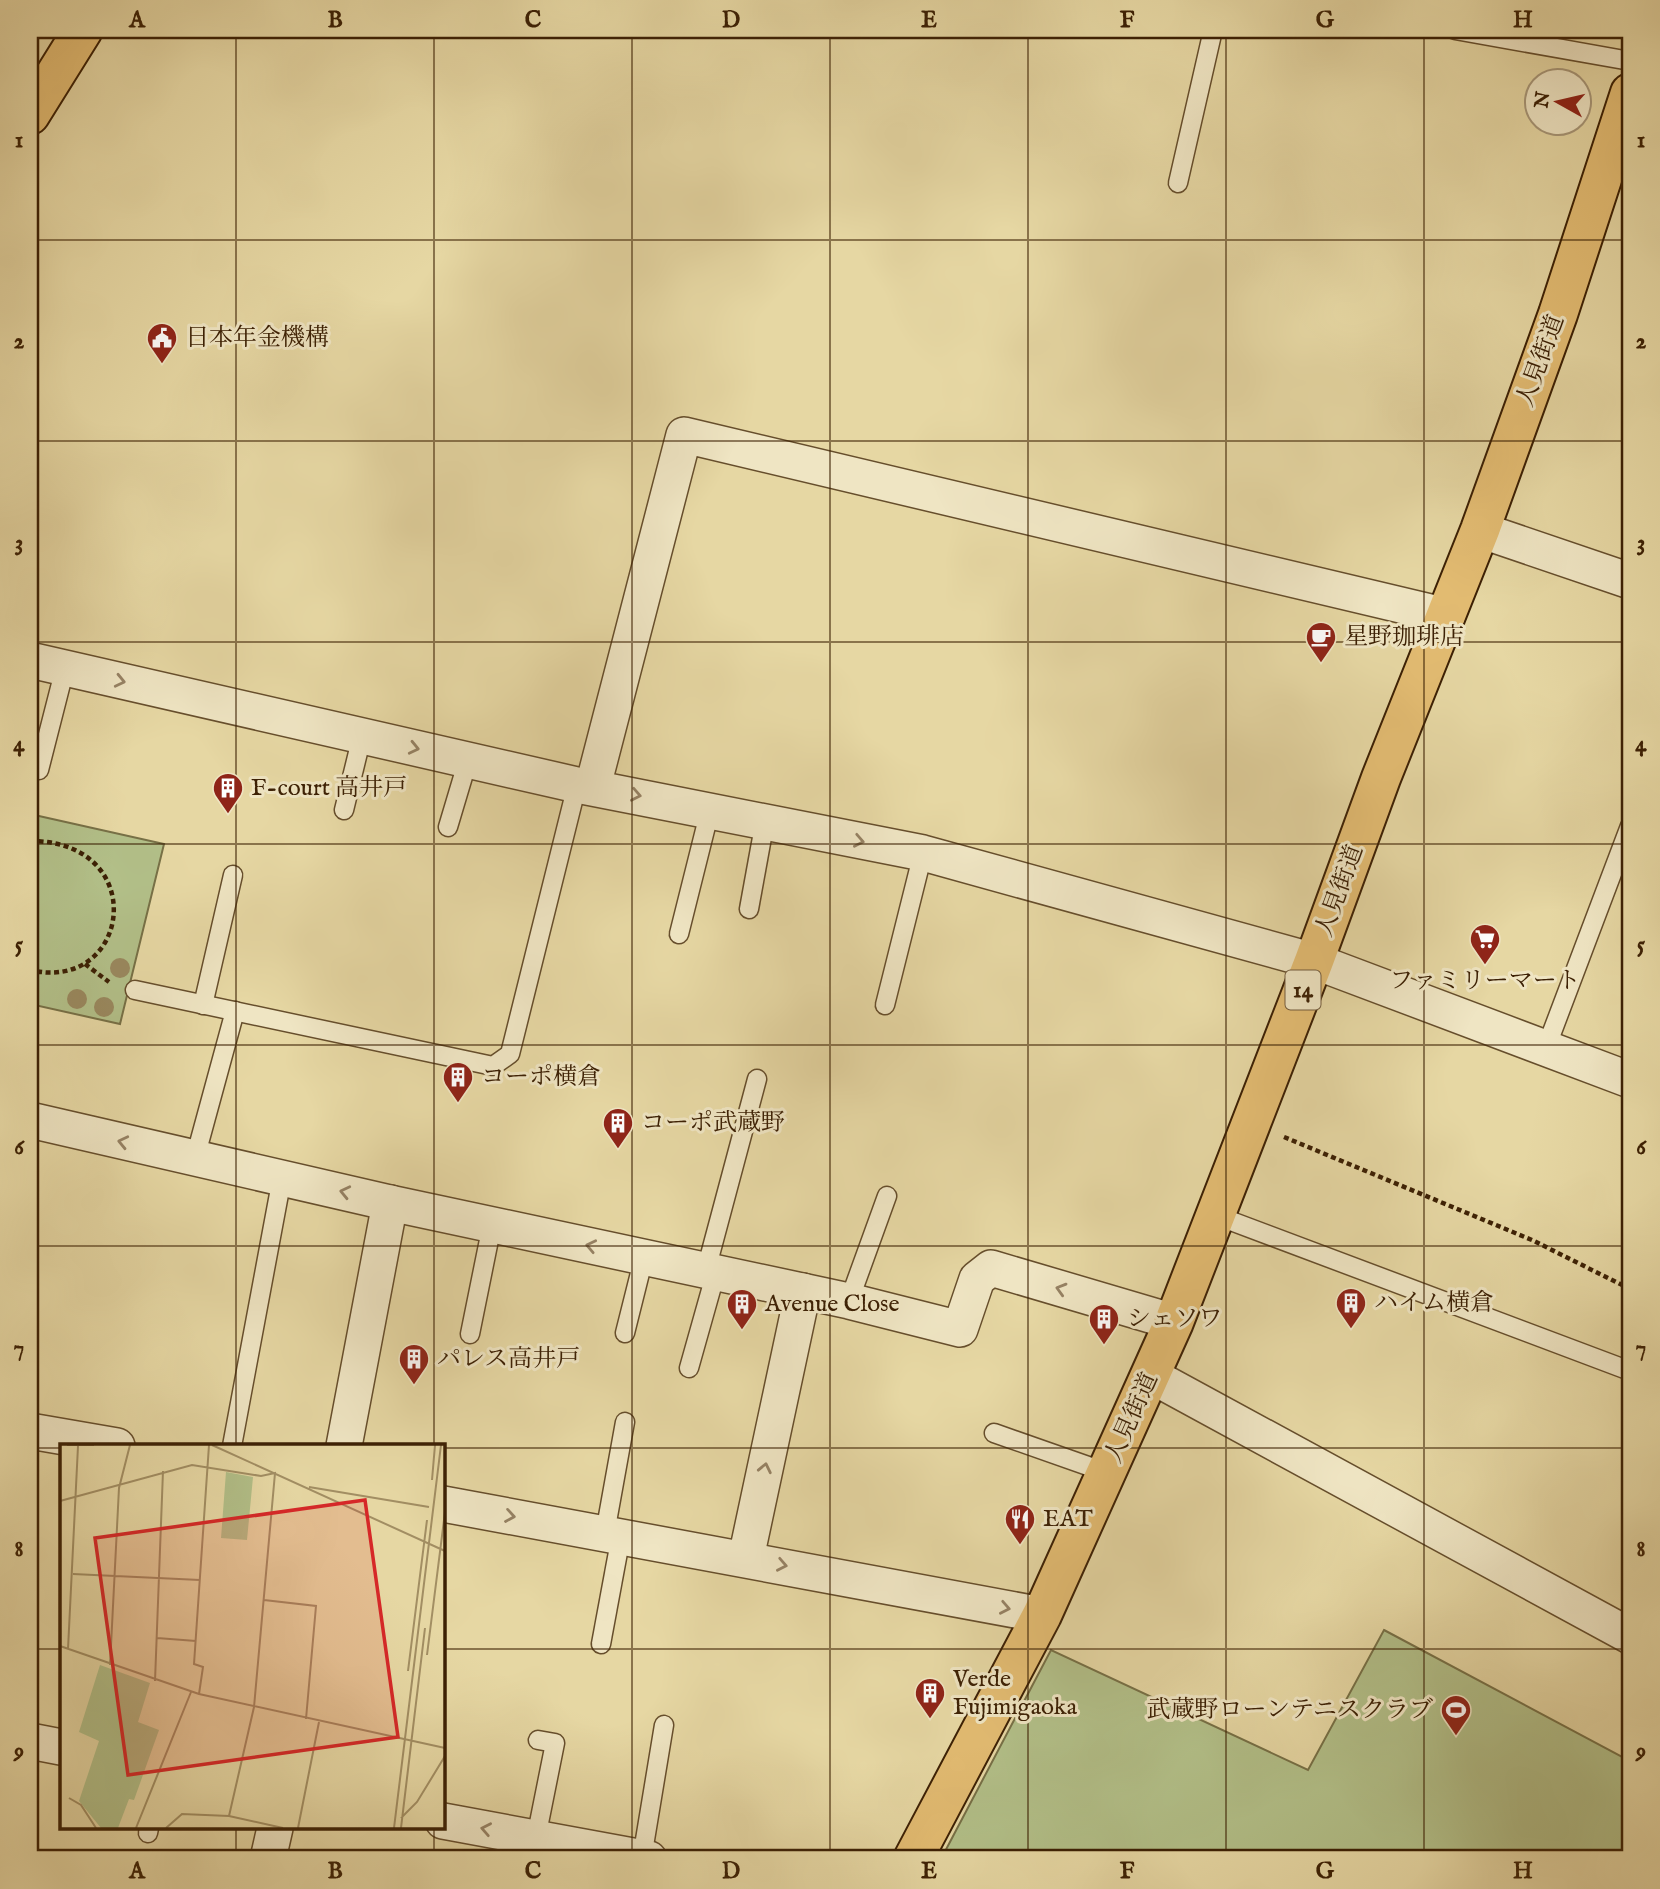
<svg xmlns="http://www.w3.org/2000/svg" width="1660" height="1889" viewBox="0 0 1660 1889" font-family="'IM FELL English','Noto Serif JP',serif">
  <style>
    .green { fill: #b2bf88; stroke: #777046; stroke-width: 2 }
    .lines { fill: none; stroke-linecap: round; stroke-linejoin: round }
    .lane-casing { stroke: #664e2c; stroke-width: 21 }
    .street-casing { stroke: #664e2c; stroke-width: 38 }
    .primary-casing { stroke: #3c2004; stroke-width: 42 }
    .path { stroke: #3c2004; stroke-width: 4.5; stroke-dasharray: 5 3.5; stroke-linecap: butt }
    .lane { stroke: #efe5c3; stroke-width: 18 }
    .street { stroke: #efe5c3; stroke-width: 35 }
    .primary { stroke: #e3bc72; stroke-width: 38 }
    .tree { fill: #99885e }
    .oneway { stroke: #968264 }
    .grid { fill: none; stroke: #3c2004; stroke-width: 2; stroke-opacity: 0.55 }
    .labels { text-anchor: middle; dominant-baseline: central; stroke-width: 6; stroke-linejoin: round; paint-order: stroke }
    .shield { fill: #efe5c3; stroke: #725b3d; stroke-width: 2 }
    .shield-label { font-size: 23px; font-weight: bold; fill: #3c2004 }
    .poi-label { font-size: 24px; fill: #3c2004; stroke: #efe5c3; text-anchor: start }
    .street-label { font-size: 24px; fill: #3c2004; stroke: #efe5c3 }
    .inset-road { fill: none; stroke: #a28e63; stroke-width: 2 }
    .view { fill: #d62828; fill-opacity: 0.15; stroke: #d62828; stroke-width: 3.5 }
    .inset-edge { fill: none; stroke: #3c2004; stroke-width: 3.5 }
    .neatline { fill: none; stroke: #3c2004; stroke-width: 2.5 }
    .grid-label { font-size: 23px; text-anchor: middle; font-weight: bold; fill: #3c2004 }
  </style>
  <rect width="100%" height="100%" fill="#e6d7a3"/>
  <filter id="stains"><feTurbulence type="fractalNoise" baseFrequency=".00286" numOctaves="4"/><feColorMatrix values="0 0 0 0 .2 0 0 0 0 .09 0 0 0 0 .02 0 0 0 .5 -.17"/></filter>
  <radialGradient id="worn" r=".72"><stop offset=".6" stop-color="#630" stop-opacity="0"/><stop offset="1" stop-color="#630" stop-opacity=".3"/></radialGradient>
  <g class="green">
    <polygon points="30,814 164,844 120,1024 30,1004"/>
    <polygon points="1384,1630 1630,1761 1630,1859 941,1859 1051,1650 1308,1770"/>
  </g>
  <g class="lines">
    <g class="lane-casing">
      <g id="lane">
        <polyline points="1455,30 1630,61"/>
        <polyline points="1178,183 1213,30"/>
        <polyline points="39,770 65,668"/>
        <polyline points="344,810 362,736"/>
        <polyline points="448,827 468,760"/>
        <polyline points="749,909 765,821"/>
        <polyline points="679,934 710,810"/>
        <polyline points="135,990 493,1066 510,1054 577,785"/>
        <polyline points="203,1005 233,875"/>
        <polyline points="885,1005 923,853"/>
        <polyline points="1546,1048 1630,826"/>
        <polyline points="195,1158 235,1011"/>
        <polyline points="1215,1215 1630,1371"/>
        <polyline points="706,1270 757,1079"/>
        <polyline points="849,1301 887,1196"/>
        <polyline points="625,1333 644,1257"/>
        <polyline points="470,1334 492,1225"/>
        <polyline points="689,1368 716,1272"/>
        <polyline points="994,1433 1108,1473"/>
        <polyline points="232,1446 282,1178"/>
        <polyline points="605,1533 625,1422"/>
        <polyline points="601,1644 621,1536"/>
        <polyline points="148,1833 149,1828"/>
        <polyline points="536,1838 555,1743 538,1740"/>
        <polyline points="642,1858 664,1725"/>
      </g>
    </g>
    <g class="street-casing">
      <g id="street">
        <polyline points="1480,530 1630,581"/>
        <polyline points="30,660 577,785 923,853 1314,961 1630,1080"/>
        <polyline points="593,786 684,435 1447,616"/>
        <polyline points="30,1120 390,1203 849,1301 960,1329 977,1279 991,1268 1174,1322"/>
        <polyline points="1150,1375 1630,1636"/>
        <polyline points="30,1431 117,1446"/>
        <polyline points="344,1446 390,1203"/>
        <polyline points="443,1504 1042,1615"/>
        <polyline points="746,1558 803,1291"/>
        <polyline points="30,1741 61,1747"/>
        <polyline points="443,1821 649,1859"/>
        <polyline points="268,1859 275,1828"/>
      </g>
    </g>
    <g class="primary-casing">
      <g id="primary">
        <polyline points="30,115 83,30"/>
        <polyline points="913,1859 1042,1615 1174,1322 1314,961 1381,778 1480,530 1558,314 1630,93"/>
      </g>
    </g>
    <g class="path">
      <path d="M30,841C152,841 131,994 30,970"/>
      <polyline points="85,964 109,982"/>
      <polyline points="1284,1137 1532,1240 1630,1289"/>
    </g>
    <use href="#lane" class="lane"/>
    <use href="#street" class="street"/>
    <use href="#primary" class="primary"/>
  </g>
  <g class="tree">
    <circle cx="120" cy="968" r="10"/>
    <circle cx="77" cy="999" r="10"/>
    <circle cx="104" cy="1007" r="10"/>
  </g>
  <defs><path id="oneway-chevron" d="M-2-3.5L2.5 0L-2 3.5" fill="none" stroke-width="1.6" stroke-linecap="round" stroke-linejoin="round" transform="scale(1.75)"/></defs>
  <g class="oneway">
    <use href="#oneway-chevron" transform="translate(120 681) rotate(13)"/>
    <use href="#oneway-chevron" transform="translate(414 748) rotate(13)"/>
    <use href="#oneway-chevron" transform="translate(636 795) rotate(11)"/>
    <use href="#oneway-chevron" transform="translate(859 841) rotate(11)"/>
    <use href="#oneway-chevron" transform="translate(123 1142) rotate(-167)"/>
    <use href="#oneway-chevron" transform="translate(345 1192) rotate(-167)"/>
    <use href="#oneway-chevron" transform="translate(591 1246) rotate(-168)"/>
    <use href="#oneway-chevron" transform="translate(1061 1289) rotate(-164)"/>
    <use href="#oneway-chevron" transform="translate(765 1468) rotate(-78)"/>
    <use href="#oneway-chevron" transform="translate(510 1516) rotate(10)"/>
    <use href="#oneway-chevron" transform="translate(782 1565) rotate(11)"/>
    <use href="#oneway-chevron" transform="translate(1005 1608) rotate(11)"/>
    <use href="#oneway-chevron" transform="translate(486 1829) rotate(-169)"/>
  </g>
  <path class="grid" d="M236,30V1446M434,30V1446M632,30V1859M830,30V1859M1028,30V1859M1226,30V1859M1424,30V1859M30,240H1630M30,441H1630M30,642H1630M30,844H1630M30,1045H1630M30,1246H1630M30,1448H61M443,1448H1630M30,1649H61M443,1649H1630M236,1828V1859M434,1828V1859"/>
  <defs>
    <g id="civic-pin" transform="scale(1.575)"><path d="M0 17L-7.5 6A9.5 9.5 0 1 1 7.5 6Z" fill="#8f2418" stroke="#efe5c3"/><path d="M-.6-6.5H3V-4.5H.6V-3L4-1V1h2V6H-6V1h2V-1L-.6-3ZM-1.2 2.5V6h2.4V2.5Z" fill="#fff"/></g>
    <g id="cafe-pin" transform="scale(1.575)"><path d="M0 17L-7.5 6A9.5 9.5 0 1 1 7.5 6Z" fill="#8f2418" stroke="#efe5c3"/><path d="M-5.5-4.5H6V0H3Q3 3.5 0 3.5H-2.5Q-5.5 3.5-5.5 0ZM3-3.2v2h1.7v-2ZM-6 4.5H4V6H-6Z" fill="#fff"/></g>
    <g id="building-pin" transform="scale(1.575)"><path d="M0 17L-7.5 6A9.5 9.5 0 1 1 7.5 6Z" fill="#8f2418" stroke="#efe5c3"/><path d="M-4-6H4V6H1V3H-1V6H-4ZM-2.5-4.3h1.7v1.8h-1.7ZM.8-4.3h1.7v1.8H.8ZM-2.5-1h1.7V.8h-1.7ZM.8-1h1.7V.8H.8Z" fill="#fff"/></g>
    <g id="supermarket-pin" transform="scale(1.575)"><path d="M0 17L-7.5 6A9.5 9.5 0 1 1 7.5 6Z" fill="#8f2418" stroke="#efe5c3"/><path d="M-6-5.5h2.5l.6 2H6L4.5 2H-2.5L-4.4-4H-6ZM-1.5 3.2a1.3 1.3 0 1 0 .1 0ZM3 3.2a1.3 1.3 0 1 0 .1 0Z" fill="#fff"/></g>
    <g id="restaurant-pin" transform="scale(1.575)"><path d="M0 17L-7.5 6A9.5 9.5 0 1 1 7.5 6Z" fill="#8f2418" stroke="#efe5c3"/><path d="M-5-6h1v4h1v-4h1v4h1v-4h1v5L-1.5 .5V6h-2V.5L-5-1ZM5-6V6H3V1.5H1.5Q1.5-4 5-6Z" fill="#fff"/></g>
    <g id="stadium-pin" transform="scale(1.575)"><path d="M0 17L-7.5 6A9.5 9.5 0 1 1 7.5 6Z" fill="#8f2418" stroke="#efe5c3"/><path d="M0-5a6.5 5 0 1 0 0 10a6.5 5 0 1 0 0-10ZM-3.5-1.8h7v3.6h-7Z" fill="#fff"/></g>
  </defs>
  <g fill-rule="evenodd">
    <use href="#civic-pin" x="162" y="338"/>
    <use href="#cafe-pin" x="1321" y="637"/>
    <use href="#building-pin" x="228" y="788"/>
    <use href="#supermarket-pin" x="1485" y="939"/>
    <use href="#building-pin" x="458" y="1077"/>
    <use href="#building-pin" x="618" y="1123"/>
    <use href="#building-pin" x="1351" y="1303"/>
    <use href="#building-pin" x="742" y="1304"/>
    <use href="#building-pin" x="1104" y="1319"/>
    <use href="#building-pin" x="414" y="1359"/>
    <use href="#restaurant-pin" x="1020" y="1519"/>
    <use href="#building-pin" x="930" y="1693"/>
    <use href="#stadium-pin" x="1456" y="1710"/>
  </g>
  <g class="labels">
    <rect class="shield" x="1285.5" y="970.5" width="35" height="39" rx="5"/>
    <g class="shield-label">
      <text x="1303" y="990">14</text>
    </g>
    <g class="poi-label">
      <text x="185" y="338">日本年金機構</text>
      <text x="1344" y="637">星野珈琲店</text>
      <text x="251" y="788">F-court 高井戸</text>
      <text x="1485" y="981" text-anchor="middle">ファミリーマート</text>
      <text x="481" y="1077">コーポ横倉</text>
      <text x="641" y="1123">コーポ武蔵野</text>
      <text x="1374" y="1303">ハイム横倉</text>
      <text x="765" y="1304">Avenue Close</text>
      <text x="1127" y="1319">シェソワ</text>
      <text x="437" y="1359">パレス高井戸</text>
      <text x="1043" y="1519">EAT</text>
      <text x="953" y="1679">Verde<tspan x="953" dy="28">Fujimigaoka</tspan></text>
      <text x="1433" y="1710" text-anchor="end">武蔵野ローンテニスクラブ</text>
    </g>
    <g class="street-label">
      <text transform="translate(1541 361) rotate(-70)">人見街道</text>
      <text transform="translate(1340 891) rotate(-70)">人見街道</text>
      <text transform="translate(1132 1418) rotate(-66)">人見街道</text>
    </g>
  </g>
  <g transform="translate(60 1444)">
    <rect width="385" height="385" fill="#e6d7a3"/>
    <path d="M166,28L193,33L187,96L161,94ZM40,221L90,239L78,278L99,286L74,356L69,355L58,384H41L19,357L39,297L19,288Z" fill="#b2bf88"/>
    <path class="inset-road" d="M7,1H34M152,1L385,107M372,36L375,1M249,43L369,63M0,57L132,21L201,32L215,29L194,263L169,372M13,130L140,136M204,156L256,162L246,275M97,194L136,197M0,202L139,250L385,304M8,205L18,2M367,211L385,68M50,221L59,44L70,1M348,227L367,76M95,237L103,27M139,250L143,223L134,220L149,1M9,354L21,361L36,384M341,374L357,358L385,312M76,384L131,248M106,384L122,370L169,372L223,384M238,384L259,278M334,384L381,1M341,384L365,184"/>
    <path class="view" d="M305,56L338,293L68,331L35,94Z"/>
    <rect width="385" height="385" class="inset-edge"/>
  </g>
  <rect width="1660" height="1889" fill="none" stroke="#e6d7a3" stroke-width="77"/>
  <g transform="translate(1558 102) rotate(278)"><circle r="33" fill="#efe5c3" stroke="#a79677" stroke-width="2"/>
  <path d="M0-5L12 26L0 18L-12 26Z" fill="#8f2418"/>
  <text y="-10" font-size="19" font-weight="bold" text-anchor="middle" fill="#3c2004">N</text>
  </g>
  <rect x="38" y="38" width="1584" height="1812" class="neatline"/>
  <g class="grid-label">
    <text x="137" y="27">A</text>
    <text x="335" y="27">B</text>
    <text x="533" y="27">C</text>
    <text x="731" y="27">D</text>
    <text x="929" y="27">E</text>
    <text x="1127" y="27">F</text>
    <text x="1325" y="27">G</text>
    <text x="1523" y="27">H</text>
    <text x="19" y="147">1</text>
    <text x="1641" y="147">1</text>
    <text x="19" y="348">2</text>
    <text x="1641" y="348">2</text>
    <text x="19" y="550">3</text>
    <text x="1641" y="550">3</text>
    <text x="19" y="751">4</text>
    <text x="1641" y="751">4</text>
    <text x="19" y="952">5</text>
    <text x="1641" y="952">5</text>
    <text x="19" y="1154">6</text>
    <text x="1641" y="1154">6</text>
    <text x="19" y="1355">7</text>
    <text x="1641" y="1355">7</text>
    <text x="19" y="1556">8</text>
    <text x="1641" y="1556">8</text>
    <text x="19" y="1758">9</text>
    <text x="1641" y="1758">9</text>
    <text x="137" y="1878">A</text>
    <text x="335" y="1878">B</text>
    <text x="533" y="1878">C</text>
    <text x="731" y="1878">D</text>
    <text x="929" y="1878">E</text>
    <text x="1127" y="1878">F</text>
    <text x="1325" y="1878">G</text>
    <text x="1523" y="1878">H</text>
  </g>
  <rect width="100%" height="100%" filter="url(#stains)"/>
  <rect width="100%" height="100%" fill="url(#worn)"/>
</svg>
